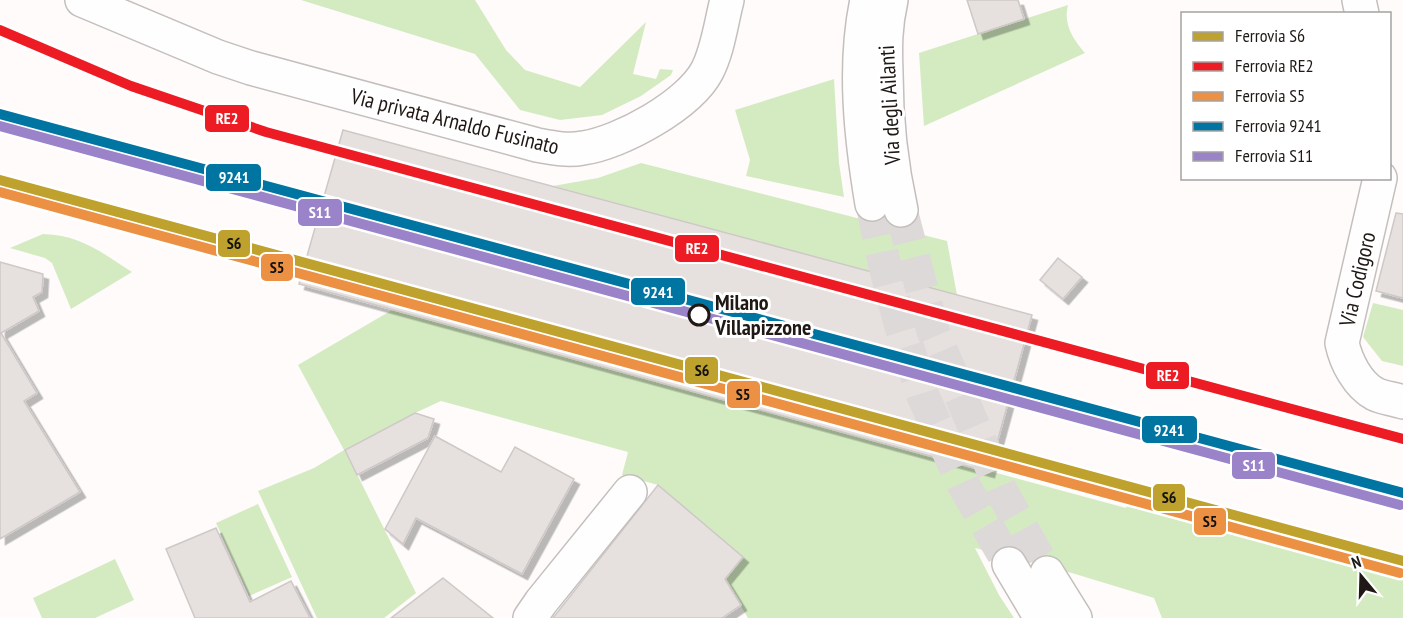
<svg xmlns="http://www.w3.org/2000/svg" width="1403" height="618" viewBox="0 0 1403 618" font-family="'PT Sans Narrow',sans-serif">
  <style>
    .green { fill: #d4ebc2 }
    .building { fill: #e6e0df; stroke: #cec8c7; stroke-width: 1.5; filter: url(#shadow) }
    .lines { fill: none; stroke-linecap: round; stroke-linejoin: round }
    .minor-tunnel { stroke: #ddd9d8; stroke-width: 33; stroke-dasharray: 33 16; stroke-linecap: butt }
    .minor-casing { stroke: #c4bfbd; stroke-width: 36 }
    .minor { stroke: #fffefe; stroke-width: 33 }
    .rail { stroke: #d2d0d0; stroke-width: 4.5; stroke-dasharray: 10 10; stroke-linecap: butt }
    .rail-1-casing { stroke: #fff; stroke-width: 15 }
    .rail-2-casing { stroke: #fff; stroke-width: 15 }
    .rail-3-casing { stroke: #fff; stroke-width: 15 }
    .rail-4-casing { stroke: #fff; stroke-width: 15 }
    .rail-5-casing { stroke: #fff; stroke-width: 15 }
    .rail-1 { stroke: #bea22d; stroke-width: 10 }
    .rail-2 { stroke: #ed1c24; stroke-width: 10 }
    .rail-3 { stroke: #ec9044; stroke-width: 10 }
    .rail-4 { stroke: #0075a1; stroke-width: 10 }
    .rail-5 { stroke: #9a83c9; stroke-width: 10 }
    .stop-dot { fill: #fff; stroke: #1f1815; stroke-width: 3 }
    .labels { text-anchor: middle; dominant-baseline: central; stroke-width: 6; stroke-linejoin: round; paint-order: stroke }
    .street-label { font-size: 22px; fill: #1f1815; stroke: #fff }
    .stop-label { font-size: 22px; font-weight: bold; fill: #1f1815; stroke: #fff; text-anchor: start }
    .line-badge { stroke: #fff; stroke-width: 2 }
    .badge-label { font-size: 16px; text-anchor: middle; font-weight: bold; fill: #fff }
    .pale-badge-label { font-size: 16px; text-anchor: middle; font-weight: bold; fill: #111 }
  </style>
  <defs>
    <filter id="shadow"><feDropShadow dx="5.5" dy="5.5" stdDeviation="0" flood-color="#0004"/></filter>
  </defs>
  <rect width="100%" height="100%" fill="#fefbfa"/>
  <g class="green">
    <polygon points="301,0 475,0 506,50 525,70 580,87 646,22 633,74 656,79 660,69 673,70 671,75 641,96 602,115 560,120 520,110 475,54"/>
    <path d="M1068,5C1063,24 1073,39 1085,53L924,126L919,53Z"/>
    <polygon points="834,79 839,163 844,197 746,176 750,160 735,110"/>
    <polygon points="641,163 947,241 957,295 553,186 598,178"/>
    <path d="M43,234C81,235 102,253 132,272L71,309L52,263L45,258L10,248Z"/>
    <polygon points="1373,303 1403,310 1403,366 1382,361 1363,337"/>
    <polygon points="392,310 1126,508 1130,497 1403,571 1403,618 1162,618 1154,598 1072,573 975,548 999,595 1014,618 748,618 725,579 743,557 658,485 622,475 628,452 441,401 415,413 345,450 416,593 384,618 317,618 258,491 314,468 344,450 298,365"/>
    <polygon points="258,504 292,577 249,596 216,523"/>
    <polygon points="115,559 134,600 95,618 42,618 33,598"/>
  </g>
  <g class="building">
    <polygon points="967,0 1018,0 1024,19 978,34"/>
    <polygon points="343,130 1032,315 989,472 299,284"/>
    <polygon points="1396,213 1403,214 1403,298 1376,291"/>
    <polygon points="1058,258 1082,277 1063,299 1040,280"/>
    <polygon points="0,262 43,274 42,292 33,297 39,311 1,333 37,393 24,401 80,492 0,539"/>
    <polygon points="415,413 434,419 428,438 357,475 345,450"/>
    <polygon points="435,436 501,472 515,447 574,479 522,574 416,518 403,544 385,529"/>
    <polygon points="658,485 743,557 725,579 741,605 722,618 553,618"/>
    <polygon points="216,528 250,602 291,581 310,618 195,618 166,549"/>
    <polygon points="443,578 493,618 391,618"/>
  </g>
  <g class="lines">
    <g class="minor-tunnel">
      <polyline points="872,204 884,262 900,323 923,396 963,484 1009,564"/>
      <polyline points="901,210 933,331 1002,492 1047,573"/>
    </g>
    <g class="minor-casing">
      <g id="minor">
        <path d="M82,0L218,57L251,68L537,145C553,148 567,151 583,148C620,143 689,105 707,71C718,50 721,23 727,0"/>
        <path d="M867,0C853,66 861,138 872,204"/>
        <path d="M891,0C885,27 885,46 886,73C886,120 891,165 901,210"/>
        <polyline points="1359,0 1362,14"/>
        <path d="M1380,178L1342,343C1346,362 1358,385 1375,394C1383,398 1395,399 1403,402"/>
        <polyline points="1009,564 1041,618"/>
        <polyline points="1047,573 1075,618"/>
        <polyline points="530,618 541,602 630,492"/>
      </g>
    </g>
    <use href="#minor" class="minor"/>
    <polyline class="rail" points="0,129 1403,509"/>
    <g class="rail-1-casing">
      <polyline id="rail-1" points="0,180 1403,561"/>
    </g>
    <g class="rail-2-casing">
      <polyline id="rail-2" points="0,30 131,86 266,132 1403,439"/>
    </g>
    <g class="rail-3-casing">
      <polyline id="rail-3" points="0,192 1400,573"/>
    </g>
    <g class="rail-4-casing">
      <polyline id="rail-4" points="0,114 1403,493"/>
    </g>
    <g class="rail-5-casing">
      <polyline id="rail-5" points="0,126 1400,505"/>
    </g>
    <use href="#rail-1" class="rail-1"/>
    <use href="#rail-2" class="rail-2"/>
    <use href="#rail-3" class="rail-3"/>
    <use href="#rail-4" class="rail-4"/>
    <use href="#rail-5" class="rail-5"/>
  </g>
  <circle class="stop-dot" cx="699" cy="315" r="10"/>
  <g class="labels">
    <g class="street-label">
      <text transform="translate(889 105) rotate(-93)">Via degli Ailanti</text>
      <text transform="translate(455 121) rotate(14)">Via privata Arnaldo Fusinato</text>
      <text transform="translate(1357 279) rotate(-77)">Via Codigoro</text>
    </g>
    <g class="stop-label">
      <text x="715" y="302">Milano<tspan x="715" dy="25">Villapizzone</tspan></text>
    </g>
  </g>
  <g class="line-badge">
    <rect x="204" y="104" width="46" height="29" rx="6" fill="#ed1c24"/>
    <rect x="205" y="163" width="57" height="29" rx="6" fill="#0075a1"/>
    <rect x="297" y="198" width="46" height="29" rx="6" fill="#9a83c9"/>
    <rect x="217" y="229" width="34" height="29" rx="6" fill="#bea22d"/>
    <rect x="674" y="234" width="46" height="29" rx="6" fill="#ed1c24"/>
    <rect x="260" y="253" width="34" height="29" rx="6" fill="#ec9044"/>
    <rect x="630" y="277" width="56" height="29" rx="6" fill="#0075a1"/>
    <rect x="684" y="356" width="35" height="29" rx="6" fill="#bea22d"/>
    <rect x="1145" y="361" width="45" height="29" rx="6" fill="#ed1c24"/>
    <rect x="726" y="380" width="35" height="29" rx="6" fill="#ec9044"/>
    <rect x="1141" y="415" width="57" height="29" rx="6" fill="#0075a1"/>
    <rect x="1231" y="451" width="45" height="29" rx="6" fill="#9a83c9"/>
    <rect x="1152" y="483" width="34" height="29" rx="6" fill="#bea22d"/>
    <rect x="1193" y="507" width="34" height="29" rx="6" fill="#ec9044"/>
  </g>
  <g class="badge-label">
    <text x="227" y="124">RE2</text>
    <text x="234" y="183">9241</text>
    <text x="320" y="218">S11</text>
    <text x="697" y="254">RE2</text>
    <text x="658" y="298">9241</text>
    <text x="1168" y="381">RE2</text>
    <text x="1169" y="436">9241</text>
    <text x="1254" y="471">S11</text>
  </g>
  <g class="pale-badge-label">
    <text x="234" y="249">S6</text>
    <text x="277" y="273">S5</text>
    <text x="702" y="376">S6</text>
    <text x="743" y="400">S5</text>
    <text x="1169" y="503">S6</text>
    <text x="1210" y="527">S5</text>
  </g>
  <rect x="1181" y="12" width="210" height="168" fill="#ffffff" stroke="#a5a3a1" stroke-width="1.5"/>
  <rect x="1193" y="32" width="30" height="9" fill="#bea22d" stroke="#a5a3a1" stroke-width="1.5"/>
  <text x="1235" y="42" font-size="18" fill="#1f1815">Ferrovia S6</text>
  <rect x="1193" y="62" width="30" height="9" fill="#ed1c24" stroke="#a5a3a1" stroke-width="1.5"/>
  <text x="1235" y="72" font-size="18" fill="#1f1815">Ferrovia RE2</text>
  <rect x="1193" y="92" width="30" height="9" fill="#ec9044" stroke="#a5a3a1" stroke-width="1.5"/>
  <text x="1235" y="102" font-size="18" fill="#1f1815">Ferrovia S5</text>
  <rect x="1193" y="122" width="30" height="9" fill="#0075a1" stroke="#a5a3a1" stroke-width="1.5"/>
  <text x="1235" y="132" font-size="18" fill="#1f1815">Ferrovia 9241</text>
  <rect x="1193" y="152" width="30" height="9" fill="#9a83c9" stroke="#a5a3a1" stroke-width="1.5"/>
  <text x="1235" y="162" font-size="18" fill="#1f1815">Ferrovia S11</text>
  <g transform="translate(1361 576) rotate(341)" stroke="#ffffff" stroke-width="4.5" paint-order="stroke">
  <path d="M0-4.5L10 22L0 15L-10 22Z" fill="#1f1815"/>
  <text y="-9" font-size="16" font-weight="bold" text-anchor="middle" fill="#1f1815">N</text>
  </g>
</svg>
